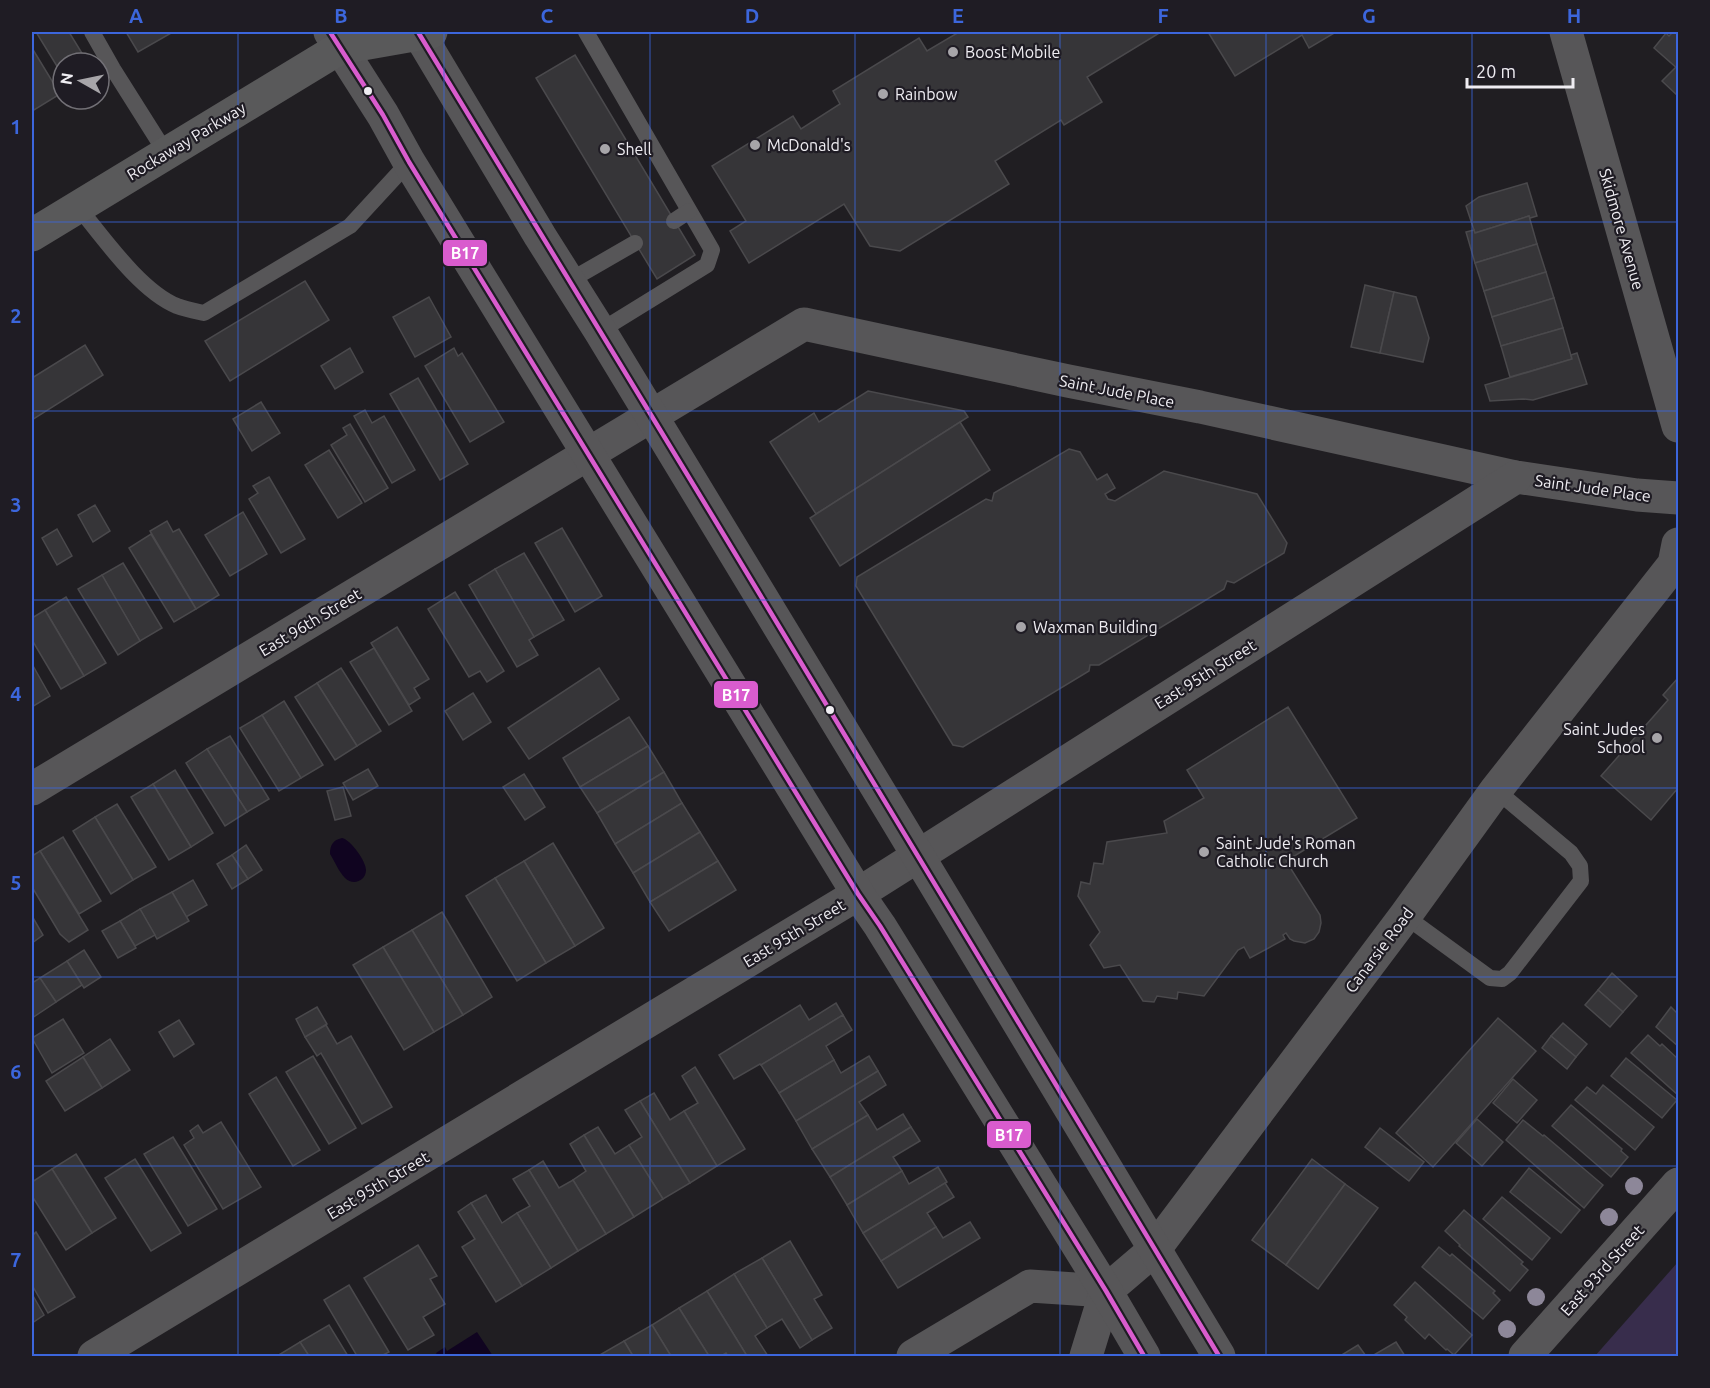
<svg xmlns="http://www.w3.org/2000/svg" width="1710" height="1388" viewBox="0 0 1710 1388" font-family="Ubuntu,sans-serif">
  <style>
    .green { fill: #382d4c }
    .water { fill: #100420 }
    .building { fill: #363538; stroke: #4a494c; stroke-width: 1.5 }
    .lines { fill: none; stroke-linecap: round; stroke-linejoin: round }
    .service { stroke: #575658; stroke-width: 16 }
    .minor { stroke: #575658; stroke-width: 33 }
    .tertiary { stroke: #575658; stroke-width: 33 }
    .secondary { stroke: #59595a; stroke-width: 33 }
    .bus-1-casing { stroke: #1f1c24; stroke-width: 9 }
    .bus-1 { stroke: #d95cce; stroke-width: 4.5 }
    .tree { fill: #8d8799 }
    .grid { fill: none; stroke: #3c66dc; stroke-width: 1.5; stroke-opacity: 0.55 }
    .poi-dot { fill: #a7a5a9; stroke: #1f1c24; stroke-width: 2 }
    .bus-dot { fill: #efedf2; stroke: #1f1c24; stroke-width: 2 }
    .labels { text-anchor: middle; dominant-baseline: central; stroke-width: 4.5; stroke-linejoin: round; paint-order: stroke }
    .poi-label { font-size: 16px; fill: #efedf2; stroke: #1f1c24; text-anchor: start }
    .street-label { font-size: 16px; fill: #efedf2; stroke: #1f1c24 }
    .line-badge { stroke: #1f1c24; stroke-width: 2 }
    .badge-label { font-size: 16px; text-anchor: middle; font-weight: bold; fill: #fff }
    .neatline { fill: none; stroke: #3c66dc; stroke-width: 2 }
    .grid-label { font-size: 20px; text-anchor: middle; font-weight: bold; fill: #3c66dc }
  </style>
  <rect width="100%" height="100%" fill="#201e22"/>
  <polygon class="green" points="1678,1262 1678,1356 1595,1356"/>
  <g class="water">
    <path d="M342,838C351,840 366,861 366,870C366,881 353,886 345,878C339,872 335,862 330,854C330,845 333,840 342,838Z"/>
    <polygon points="477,1332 493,1356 438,1356 436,1353 445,1347 447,1351"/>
  </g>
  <g class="building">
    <polygon points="36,32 69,32 88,63 63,63 63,76"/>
    <polygon points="126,32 173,32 138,52"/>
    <polygon points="959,32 1161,32 1087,77 1102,102 1064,125 1061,120 995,161 1009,184 900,251 870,246 844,204 749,263 730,231 746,221 712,166 793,116 801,129 840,104 833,91 919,38 927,51"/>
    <polygon points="1208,32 1336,32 1309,48 1302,35 1235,76"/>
    <polygon points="1673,32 1678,32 1678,69 1654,48 1666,33 1669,36"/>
    <polygon points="32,48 60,94 34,110 32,106"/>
    <polygon points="575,55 695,255 657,279 536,78"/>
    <polygon points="1676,67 1678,69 1678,96 1662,81"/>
    <polygon points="1527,183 1537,216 1530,218 1529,216 1475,233 1466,206 1479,197"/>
    <polygon points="1529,216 1537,244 1475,263 1466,232 1474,230 1475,233"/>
    <polygon points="1537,244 1546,272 1484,291 1475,263"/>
    <polygon points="1546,272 1554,298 1492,317 1484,291"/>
    <polygon points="305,281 329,320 230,381 205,341"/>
    <polygon points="1365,285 1394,292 1380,353 1351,347"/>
    <polygon points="1394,292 1416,297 1429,338 1423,362 1380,353"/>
    <polygon points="429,297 451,337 415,357 393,317"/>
    <polygon points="1554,298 1563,328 1501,346 1492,317"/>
    <polygon points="1563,328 1572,359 1510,377 1501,346"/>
    <polygon points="85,345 103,375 32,420 32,378"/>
    <polygon points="350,348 363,372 335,389 321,366"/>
    <polygon points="454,348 458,356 462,353 504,422 470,442 425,366"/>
    <polygon points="1577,353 1587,384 1533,400 1523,399 1490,401 1485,385 1572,359 1571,355"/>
    <polygon points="418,378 468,464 440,480 390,394"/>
    <polygon points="868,391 964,411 968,417 816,514 770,442 814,413 819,422"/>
    <polygon points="261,402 280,433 252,451 233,419"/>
    <polygon points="365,410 372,423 384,416 415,470 392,483 354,416"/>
    <polygon points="960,422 990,470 840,566 810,518"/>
    <polygon points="350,424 388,488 365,502 331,445 347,435 343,428"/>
    <polygon points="1069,449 1080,452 1097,480 1107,474 1115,488 1105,494 1108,499 1115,501 1164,471 1257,494 1287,543 1284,553 1234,583 1227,581 1224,589 1099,665 1090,665 1089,671 963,747 953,745 856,586 857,577 986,499 992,501 994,493"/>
    <polygon points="329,450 362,503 338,518 305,465"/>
    <polygon points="269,477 305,539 281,553 249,499 258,493 253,486"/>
    <polygon points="95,505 110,531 93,542 78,515"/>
    <polygon points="243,512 267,554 230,576 205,535"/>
    <polygon points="167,521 173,532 179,529 219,595 196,609 150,531"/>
    <polygon points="562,528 602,596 575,612 535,543"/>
    <polygon points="57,529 72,556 57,565 42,538"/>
    <polygon points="151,534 196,609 174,622 129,548"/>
    <polygon points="524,553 564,620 534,637 495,569"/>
    <polygon points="123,563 162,628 140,641 102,575"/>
    <polygon points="495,569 534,637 529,640 538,655 517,667 469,585"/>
    <polygon points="102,575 140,641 118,655 78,589"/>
    <polygon points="455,592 504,671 487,682 480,671 469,677 428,609"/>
    <polygon points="66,597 106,663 84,676 45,610"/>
    <polygon points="45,610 84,676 61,689 32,640 32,618"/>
    <polygon points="397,627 429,679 414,688 420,698 409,705 371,643"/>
    <polygon points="374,648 412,711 389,725 350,662"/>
    <polygon points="32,664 50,696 32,707"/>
    <polygon points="341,668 381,731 357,746 317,683"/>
    <polygon points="599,668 619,699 529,759 508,728"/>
    <polygon points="1678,678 1678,788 1651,820 1601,776 1668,700 1663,695"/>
    <polygon points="317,683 357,746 335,760 295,697"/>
    <polygon points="473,693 491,722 463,740 445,711"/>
    <polygon points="284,701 323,765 301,778 262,715"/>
    <polygon points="1288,707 1357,818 1286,861 1320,915 1321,923 1319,932 1314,939 1305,943 1294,941 1290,939 1286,933 1283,935 1285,939 1250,958 1244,947 1238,950 1204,996 1178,992 1177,999 1157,996 1154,1002 1143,1001 1120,965 1104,968 1090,945 1100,932 1078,896 1081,882 1090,884 1094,863 1103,864 1107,842 1167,833 1164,821 1204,798 1187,770"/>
    <polygon points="262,715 301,778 279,791 240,728"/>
    <polygon points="629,717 648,746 580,787 563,758"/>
    <polygon points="230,736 269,799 247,812 207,749"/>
    <polygon points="648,746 664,772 597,813 580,787"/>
    <polygon points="207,749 247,812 225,826 186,763"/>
    <polygon points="368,769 378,786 353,800 343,783"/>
    <polygon points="175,770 213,833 191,847 153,784"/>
    <polygon points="664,772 682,803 615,844 597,813"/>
    <polygon points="524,774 545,807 525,820 503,787"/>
    <polygon points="153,784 191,847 169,860 131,797"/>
    <polygon points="343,787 351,816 335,820 327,791"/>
    <polygon points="682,803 700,832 633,873 615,844"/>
    <polygon points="117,804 156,867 133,880 95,817"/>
    <polygon points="95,817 133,880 111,894 73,831"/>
    <polygon points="700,832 718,861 650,902 633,873"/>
    <polygon points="63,837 101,901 79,914 40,851"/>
    <polygon points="553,843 604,928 575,946 524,861"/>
    <polygon points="246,845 262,870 248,879 232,855"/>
    <polygon points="40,851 88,930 69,942 60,934 32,887 32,856"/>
    <polygon points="232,855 248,879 232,889 217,864"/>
    <polygon points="524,861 575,946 546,963 495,878"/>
    <polygon points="718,861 736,890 669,931 650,902"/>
    <polygon points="495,878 546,963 517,981 466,896"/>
    <polygon points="193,880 207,905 186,917 172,892"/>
    <polygon points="172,892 189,921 157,939 140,909"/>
    <polygon points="140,909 155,935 135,946 120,921"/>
    <polygon points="442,912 492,997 463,1015 412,930"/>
    <polygon points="32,916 43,935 32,943"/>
    <polygon points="120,921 136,948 118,958 102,931"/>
    <polygon points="412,930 463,1015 434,1032 383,947"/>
    <polygon points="383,947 434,1032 404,1050 353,965"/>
    <polygon points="84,950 101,977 84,988 67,961"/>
    <polygon points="67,961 82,985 56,1002 40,978"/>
    <polygon points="1612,973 1637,996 1623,1012 1598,990"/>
    <polygon points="40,978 56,1002 32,1018 32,983"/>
    <polygon points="1598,990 1623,1012 1610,1027 1585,1005"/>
    <polygon points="836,1003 843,1015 761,1065 760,1064 734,1079 719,1055 800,1005 809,1020"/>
    <polygon points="317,1007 327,1024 305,1037 296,1019"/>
    <polygon points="1671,1007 1678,1014 1678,1046 1656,1027"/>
    <polygon points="843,1015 852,1030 826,1046 834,1060 779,1093 761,1065"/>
    <polygon points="1498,1018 1536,1051 1433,1167 1396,1133"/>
    <polygon points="63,1019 84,1053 52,1073 32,1038"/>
    <polygon points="179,1020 194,1044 174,1057 159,1032"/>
    <polygon points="1563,1023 1587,1044 1576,1057 1551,1036"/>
    <polygon points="326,1025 337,1044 351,1036 392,1107 362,1124 321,1053 317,1056 305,1037"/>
    <polygon points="1648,1035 1660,1046 1662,1044 1678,1059 1678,1095 1631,1053"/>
    <polygon points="1551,1036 1576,1057 1567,1069 1542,1048"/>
    <polygon points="110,1039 130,1070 102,1088 83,1057"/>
    <polygon points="313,1056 356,1128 329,1144 286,1072"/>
    <polygon points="869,1056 878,1071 796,1121 779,1093 834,1060 841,1073"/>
    <polygon points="83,1057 102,1088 65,1111 46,1081"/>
    <polygon points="1626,1058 1677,1100 1662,1118 1611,1076"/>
    <polygon points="695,1067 745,1149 717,1166 684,1111 698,1103 682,1076"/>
    <polygon points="878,1071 886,1085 859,1102 868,1115 812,1149 796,1121"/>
    <polygon points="276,1077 320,1150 293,1166 249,1094"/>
    <polygon points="1513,1079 1537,1100 1517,1123 1493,1103"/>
    <polygon points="1603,1085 1654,1127 1635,1150 1575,1100 1587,1087 1596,1094"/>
    <polygon points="654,1093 670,1120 684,1111 717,1166 690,1183 640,1101"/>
    <polygon points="640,1101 690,1183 663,1199 629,1145 642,1137 625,1110"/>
    <polygon points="1571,1105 1622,1149 1621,1151 1628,1157 1611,1177 1552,1126"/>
    <polygon points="903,1114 911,1127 830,1177 812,1149 868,1115 877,1130"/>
    <polygon points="1477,1119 1503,1142 1482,1166 1456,1143"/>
    <polygon points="1523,1120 1543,1136 1544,1135 1603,1185 1584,1208 1506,1140"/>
    <polygon points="221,1122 261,1187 223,1209 184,1145 194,1138 190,1131 198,1125 203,1133"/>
    <polygon points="598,1127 615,1154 629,1145 663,1199 634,1217 584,1135"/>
    <polygon points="911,1127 920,1141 893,1157 902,1171 847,1205 830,1177"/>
    <polygon points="1380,1128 1424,1162 1409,1181 1365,1147"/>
    <polygon points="584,1135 634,1217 606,1234 573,1180 586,1171 570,1144"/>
    <polygon points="173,1137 217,1209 188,1226 144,1154"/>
    <polygon points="76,1154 116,1218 92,1233 52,1169"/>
    <polygon points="135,1159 181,1233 151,1251 105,1178"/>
    <polygon points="1312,1159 1345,1184 1286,1265 1252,1240"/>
    <polygon points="543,1161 559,1188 573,1180 606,1234 578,1251 529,1170"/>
    <polygon points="938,1167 947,1182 863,1233 847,1205 902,1171 909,1184"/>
    <polygon points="1529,1168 1580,1210 1561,1233 1510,1192"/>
    <polygon points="52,1169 92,1233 66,1250 32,1196 32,1182"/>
    <polygon points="529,1170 578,1251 551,1268 517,1213 530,1206 513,1179"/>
    <polygon points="945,1183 954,1197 927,1213 936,1227 881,1261 863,1233"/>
    <polygon points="1345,1184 1378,1208 1318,1289 1286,1265"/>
    <polygon points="486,1195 502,1223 517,1213 551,1268 522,1286 471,1203"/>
    <polygon points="1502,1197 1550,1238 1532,1260 1483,1219"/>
    <polygon points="471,1203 522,1286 496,1302 462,1247 475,1239 458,1212"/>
    <polygon points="1464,1210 1523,1262 1521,1264 1528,1270 1510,1291 1459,1246 1460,1245 1445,1231"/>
    <polygon points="970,1222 980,1238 898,1288 881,1261 936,1227 943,1238"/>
    <polygon points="32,1230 34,1234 36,1232 75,1297 48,1313 32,1285"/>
    <polygon points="790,1241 822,1295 814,1299 832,1328 812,1340 762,1258"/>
    <polygon points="418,1245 437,1276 430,1279 445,1304 423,1317 434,1335 408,1350 364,1278"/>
    <polygon points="1439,1247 1450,1256 1452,1254 1495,1291 1493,1293 1500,1300 1483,1319 1422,1267"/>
    <polygon points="762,1258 812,1340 800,1348 782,1319 767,1328 734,1274"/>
    <polygon points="734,1274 767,1328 755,1336 768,1356 747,1356 707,1291"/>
    <polygon points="1415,1282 1472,1335 1454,1355 1447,1349 1446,1350 1429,1334 1425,1339 1405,1320 1407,1317 1394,1305"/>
    <polygon points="349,1285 389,1352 381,1356 366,1356 365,1355 357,1356 324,1300"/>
    <polygon points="707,1291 747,1356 728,1356 726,1353 721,1356 709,1356 679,1308"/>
    <polygon points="32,1294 44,1315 32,1323"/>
    <polygon points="679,1308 709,1356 671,1356 652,1325"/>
    <polygon points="329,1325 348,1356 309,1356 300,1342"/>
    <polygon points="652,1325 671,1356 633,1356 624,1341"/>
    <polygon points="624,1341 633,1356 598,1356"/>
    <polygon points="300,1342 309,1356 277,1356"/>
    <polygon points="1396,1342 1405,1356 1372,1356"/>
    <polygon points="1358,1345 1366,1356 1340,1356"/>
  </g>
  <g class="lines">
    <g class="service">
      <polyline points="92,32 113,69 166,153"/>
      <polyline points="586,32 712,250 707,265 600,331"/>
      <path d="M78,207C103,237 140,291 177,306C185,309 195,311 204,313L350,226L409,162"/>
      <polyline points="674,221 689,211"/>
      <polyline points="569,281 635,243"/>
      <polyline points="1405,916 1490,978 1502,979 1510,973 1581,881 1580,866 1571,853 1496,790"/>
    </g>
    <g class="minor">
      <polyline points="1566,32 1678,426"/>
      <polyline points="32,789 804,324 1068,381 1200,407 1516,477 1637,495 1678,498"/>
      <polyline points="94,1356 858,894 1516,477"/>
      <polyline points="913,1356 1030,1286 1106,1291"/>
      <polyline points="1086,1356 1106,1291 1154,1250 1405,916 1496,790 1674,564 1678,544"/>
      <polyline points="1525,1356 1678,1184"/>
    </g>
    <g class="tertiary">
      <polyline points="330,32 383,115 409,162 858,894 880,926 1106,1291 1144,1356"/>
      <polyline points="418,32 540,236 600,331 896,819 1219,1356"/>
    </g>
    <polyline class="secondary" points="32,235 340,48 431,32"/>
    <g class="bus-1-casing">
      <g id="bus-1">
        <polyline points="330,32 383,115 409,162 858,894 880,926 1106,1291 1144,1356"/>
        <path d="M418,32C515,194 615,355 713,517C882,796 1051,1076 1219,1356"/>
      </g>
    </g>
    <use href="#bus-1" class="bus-1"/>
  </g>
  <g class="tree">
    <circle cx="1634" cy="1186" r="9"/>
    <circle cx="1609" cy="1217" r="9"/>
    <circle cx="1536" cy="1297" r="9"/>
    <circle cx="1507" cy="1329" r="9"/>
  </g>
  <path class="grid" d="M238,32V1356M444,32V1356M650,32V1356M855,32V1356M1060,32V1356M1266,32V1356M1472,32V1356M32,222H1678M32,411H1678M32,600H1678M32,788H1678M32,977H1678M32,1166H1678"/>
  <g class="poi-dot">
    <circle cx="953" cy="52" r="6"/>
    <circle cx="883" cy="94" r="6"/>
    <circle cx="755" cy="145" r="6"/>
    <circle cx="605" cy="149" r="6"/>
    <circle cx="1021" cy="627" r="6"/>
    <circle cx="1657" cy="738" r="6"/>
    <circle cx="1204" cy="852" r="6"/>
  </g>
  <g class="bus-dot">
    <circle cx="368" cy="91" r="5"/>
    <circle cx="830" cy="710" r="5"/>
  </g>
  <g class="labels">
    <g class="poi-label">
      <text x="965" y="52">Boost Mobile</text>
      <text x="895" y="94">Rainbow</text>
      <text x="767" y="145">McDonald's</text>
      <text x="617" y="149">Shell</text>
      <text x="1033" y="627">Waxman Building</text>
      <text x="1645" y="729" text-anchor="end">Saint Judes<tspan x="1645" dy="18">School</tspan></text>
      <text x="1216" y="843">Saint Jude's Roman<tspan x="1216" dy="18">Catholic Church</tspan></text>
    </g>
    <g class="street-label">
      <text transform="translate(186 141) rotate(-31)">Rockaway Parkway</text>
      <text transform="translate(1622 229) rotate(74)">Skidmore Avenue</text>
      <text transform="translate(1117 391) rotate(11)">Saint Jude Place</text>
      <text transform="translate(1593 488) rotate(8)">Saint Jude Place</text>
      <text transform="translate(310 622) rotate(-31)">East 96th Street</text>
      <text transform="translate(1205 674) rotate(-32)">East 95th Street</text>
      <text transform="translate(794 933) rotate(-31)">East 95th Street</text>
      <text transform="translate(1379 950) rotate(-53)">Canarsie Road</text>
      <text transform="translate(378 1185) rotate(-31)">East 95th Street</text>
      <text transform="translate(1602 1270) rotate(-48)">East 93rd Street</text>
    </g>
  </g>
  <g class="line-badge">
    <rect x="442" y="239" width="46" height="28" rx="6" fill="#d95cce"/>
    <rect x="713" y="680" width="46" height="29" rx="6" fill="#d95cce"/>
    <rect x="986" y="1120" width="46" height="29" rx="6" fill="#d95cce"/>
  </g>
  <g class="badge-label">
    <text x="465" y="259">B17</text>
    <text x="736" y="701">B17</text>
    <text x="1009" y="1141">B17</text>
  </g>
  <rect width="1710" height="1388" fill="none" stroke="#1f1c24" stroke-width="66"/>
  <g transform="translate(81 81) rotate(279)"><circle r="28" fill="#1f1c24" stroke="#727076" stroke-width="1.5"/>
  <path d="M0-4.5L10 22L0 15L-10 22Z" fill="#a7a5a9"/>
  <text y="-9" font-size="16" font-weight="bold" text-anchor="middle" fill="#efedf2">N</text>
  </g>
  <path d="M1467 78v9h106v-9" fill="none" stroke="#efedf2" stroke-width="3"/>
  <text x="1476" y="78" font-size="18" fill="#efedf2" stroke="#1f1c24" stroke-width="4.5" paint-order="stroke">20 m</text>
  <rect x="33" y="33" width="1644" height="1322" class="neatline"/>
  <g class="grid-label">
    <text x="136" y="23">A</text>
    <text x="341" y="23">B</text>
    <text x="547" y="23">C</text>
    <text x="752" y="23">D</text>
    <text x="958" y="23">E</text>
    <text x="1163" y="23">F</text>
    <text x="1369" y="23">G</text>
    <text x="1574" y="23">H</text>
    <text x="16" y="134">1</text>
    <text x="16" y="323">2</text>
    <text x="16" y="512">3</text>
    <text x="16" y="701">4</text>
    <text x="16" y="890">5</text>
    <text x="16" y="1079">6</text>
    <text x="16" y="1267">7</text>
  </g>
</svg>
